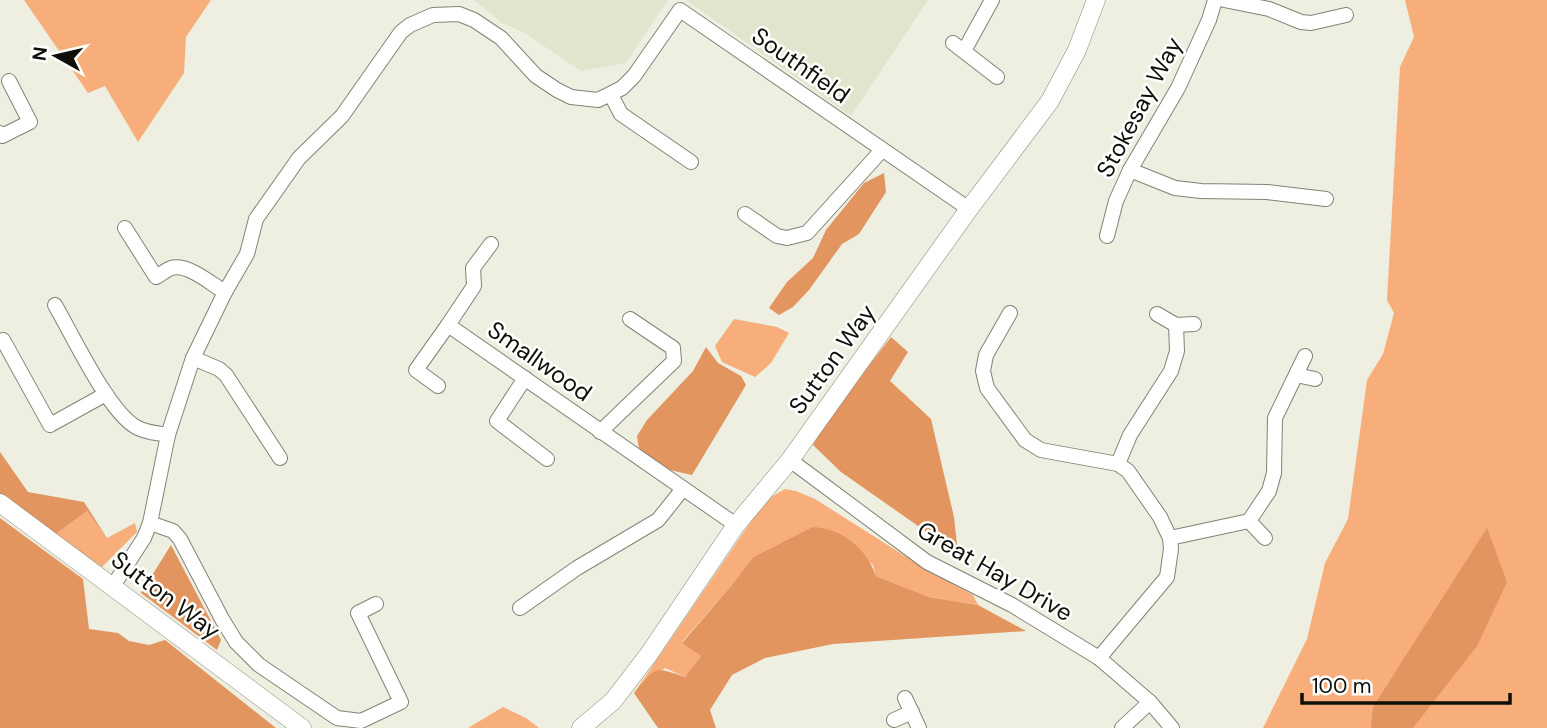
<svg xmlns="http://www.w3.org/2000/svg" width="1547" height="728" viewBox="0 0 1547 728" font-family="'DM Sans',sans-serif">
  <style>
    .built { fill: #e3e4ce }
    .green { fill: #f8ae7b }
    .forest { fill: #e2955f }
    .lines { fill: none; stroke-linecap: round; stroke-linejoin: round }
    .minor-casing { stroke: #828375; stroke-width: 16 }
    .tertiary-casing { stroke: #828375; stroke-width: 19 }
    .minor { stroke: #fff; stroke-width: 14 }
    .tertiary { stroke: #fff; stroke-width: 18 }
    .labels { text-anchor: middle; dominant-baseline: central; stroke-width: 5; stroke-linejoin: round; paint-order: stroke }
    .street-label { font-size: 24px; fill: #0f0f0a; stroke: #fff }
  </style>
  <rect width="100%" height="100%" fill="#eeefe0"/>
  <g class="built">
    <polygon points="474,0 668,0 626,63 581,71 523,32 502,23"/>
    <polygon points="686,0 928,0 851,116"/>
  </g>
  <g class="green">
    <polygon points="24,0 211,0 186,37 184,73 138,142 105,86 88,93"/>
    <polygon points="1405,0 1547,0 1547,728 1263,728 1307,639 1325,563 1348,519 1367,380 1383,354 1394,313 1387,300 1400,67 1414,37"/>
    <polygon points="734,319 777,327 789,333 771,363 755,377 722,362 715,346"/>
    <polygon points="785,489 796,491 815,499 924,568 973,595 978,605 929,597 876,576 873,565 833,532 812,527 753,557 731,586 682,642 701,656 685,677 665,668 634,693 752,520 771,497"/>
    <polygon points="87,511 107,538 135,523 137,532 102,567 53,536"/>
    <polygon points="503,707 526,718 539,728 468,728"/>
  </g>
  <g class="forest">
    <polygon points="884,173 886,192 859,234 842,244 809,290 793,307 779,315 769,308 787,282 813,258 826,230 864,183"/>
    <polygon points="891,337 908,352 890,381 931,419 954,517 958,554 841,472 813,445 827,420"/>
    <polygon points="706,347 718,363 741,376 746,385 692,475 670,470 639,449 637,436 647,420 693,371"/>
    <polygon points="0,452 28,492 84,502 107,538 87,511 53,536 0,494"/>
    <polygon points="0,518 83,579 89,629 118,633 129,641 149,645 165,640 276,728 0,728"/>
    <path d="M812,527C842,528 867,549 876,576L929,597L978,605L1026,631L833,644L765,658L732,675L710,710L716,728H658L634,693C657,667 652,666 685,677L701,656L682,643L731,586L753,557Z"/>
    <polygon points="1487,528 1507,582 1477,646 1413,728 1371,728 1373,707"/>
    <polygon points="171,545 221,640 217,650 141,593"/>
  </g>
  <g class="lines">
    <g class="minor-casing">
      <g id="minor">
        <polyline points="1224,0 1269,9 1301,22 1311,23 1346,15"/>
        <polyline points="953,43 997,77"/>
        <polyline points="964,51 992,0"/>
        <polyline points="611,95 621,114 691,162"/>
        <polyline points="0,133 2,136 30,122 9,81"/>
        <polyline points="1130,170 1175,188 1201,191 1267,192 1326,199"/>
        <polyline points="745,214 777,236 787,238 807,233 882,150"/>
        <path d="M125,228L156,277C160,275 166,270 171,268C188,263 211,284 225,292"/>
        <polyline points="1107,236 1116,201 1130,170 1178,88 1209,20 1215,0"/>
        <polyline points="491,244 473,268 474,286 448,325 736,525"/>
        <path d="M55,305C73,336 108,411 136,427C146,433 158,433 168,435"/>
        <polyline points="1010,313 986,355 983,371 987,388 1025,440 1041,450 1118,464 1128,471 1160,517 1170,538 1171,549 1167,577 1099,658"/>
        <polyline points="1157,314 1176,325 1194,324"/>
        <polyline points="3,340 50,425 106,394"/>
        <polyline points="193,358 219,369 226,375 280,458"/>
        <polyline points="1296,375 1315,379"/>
        <polyline points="525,378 497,421 547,459"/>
        <polyline points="438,386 416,370 448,325"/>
        <polyline points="600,432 674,361 673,348 630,319"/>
        <polyline points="790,460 927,562 1012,605 1099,658 1150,702 1172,728"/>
        <polyline points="1118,464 1130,435 1171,371 1177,351 1176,325"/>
        <polyline points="1249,521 1265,538"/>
        <polyline points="150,523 173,531 180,539 222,619 236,642 259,665 337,718 361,721 401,702 358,613 376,604"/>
        <polyline points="1170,538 1249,521 1269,491 1274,473 1275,418 1305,356"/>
        <polyline points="113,586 144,538 150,523 168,435 193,358 225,292 247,254 256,219 299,158 342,116 401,32 410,25 433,15 459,14 474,20 501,38 536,76 557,90 571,97 598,100 622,88 634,76 680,10 969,209"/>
        <polyline points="520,608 577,568 658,520 682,490"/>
        <polyline points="905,698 919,728"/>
        <polyline points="894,720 912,712"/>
        <polyline points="1122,728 1150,702"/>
      </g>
    </g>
    <g class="tertiary-casing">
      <g id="tertiary">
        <polyline points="0,503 302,728"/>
        <polyline points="581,728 613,701 649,654 736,525 790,460 969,209 1050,101 1077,50 1096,0"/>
      </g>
    </g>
    <use href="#minor" class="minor"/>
    <use href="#tertiary" class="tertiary"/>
  </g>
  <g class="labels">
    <g class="street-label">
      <text transform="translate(801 65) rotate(35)">Southfield</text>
      <text transform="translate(1139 107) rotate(-62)">Stokesay Way</text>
      <text transform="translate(832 359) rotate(-54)">Sutton Way</text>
      <text transform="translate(540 361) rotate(35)">Smallwood</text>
      <text transform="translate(995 571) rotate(30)">Great Hay Drive</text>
      <text transform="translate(166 595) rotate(37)">Sutton Way</text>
    </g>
  </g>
  <g transform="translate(56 56) rotate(278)" stroke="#ffffff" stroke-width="5" paint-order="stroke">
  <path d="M0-5L12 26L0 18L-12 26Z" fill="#0f0f0a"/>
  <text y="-10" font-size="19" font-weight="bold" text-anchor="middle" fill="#0f0f0a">N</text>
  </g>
  <path d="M1302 693v10h208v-10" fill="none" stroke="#0f0f0a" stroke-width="3.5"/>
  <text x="1312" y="693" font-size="21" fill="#0f0f0a" stroke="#ffffff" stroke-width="5" paint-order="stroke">100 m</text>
</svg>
